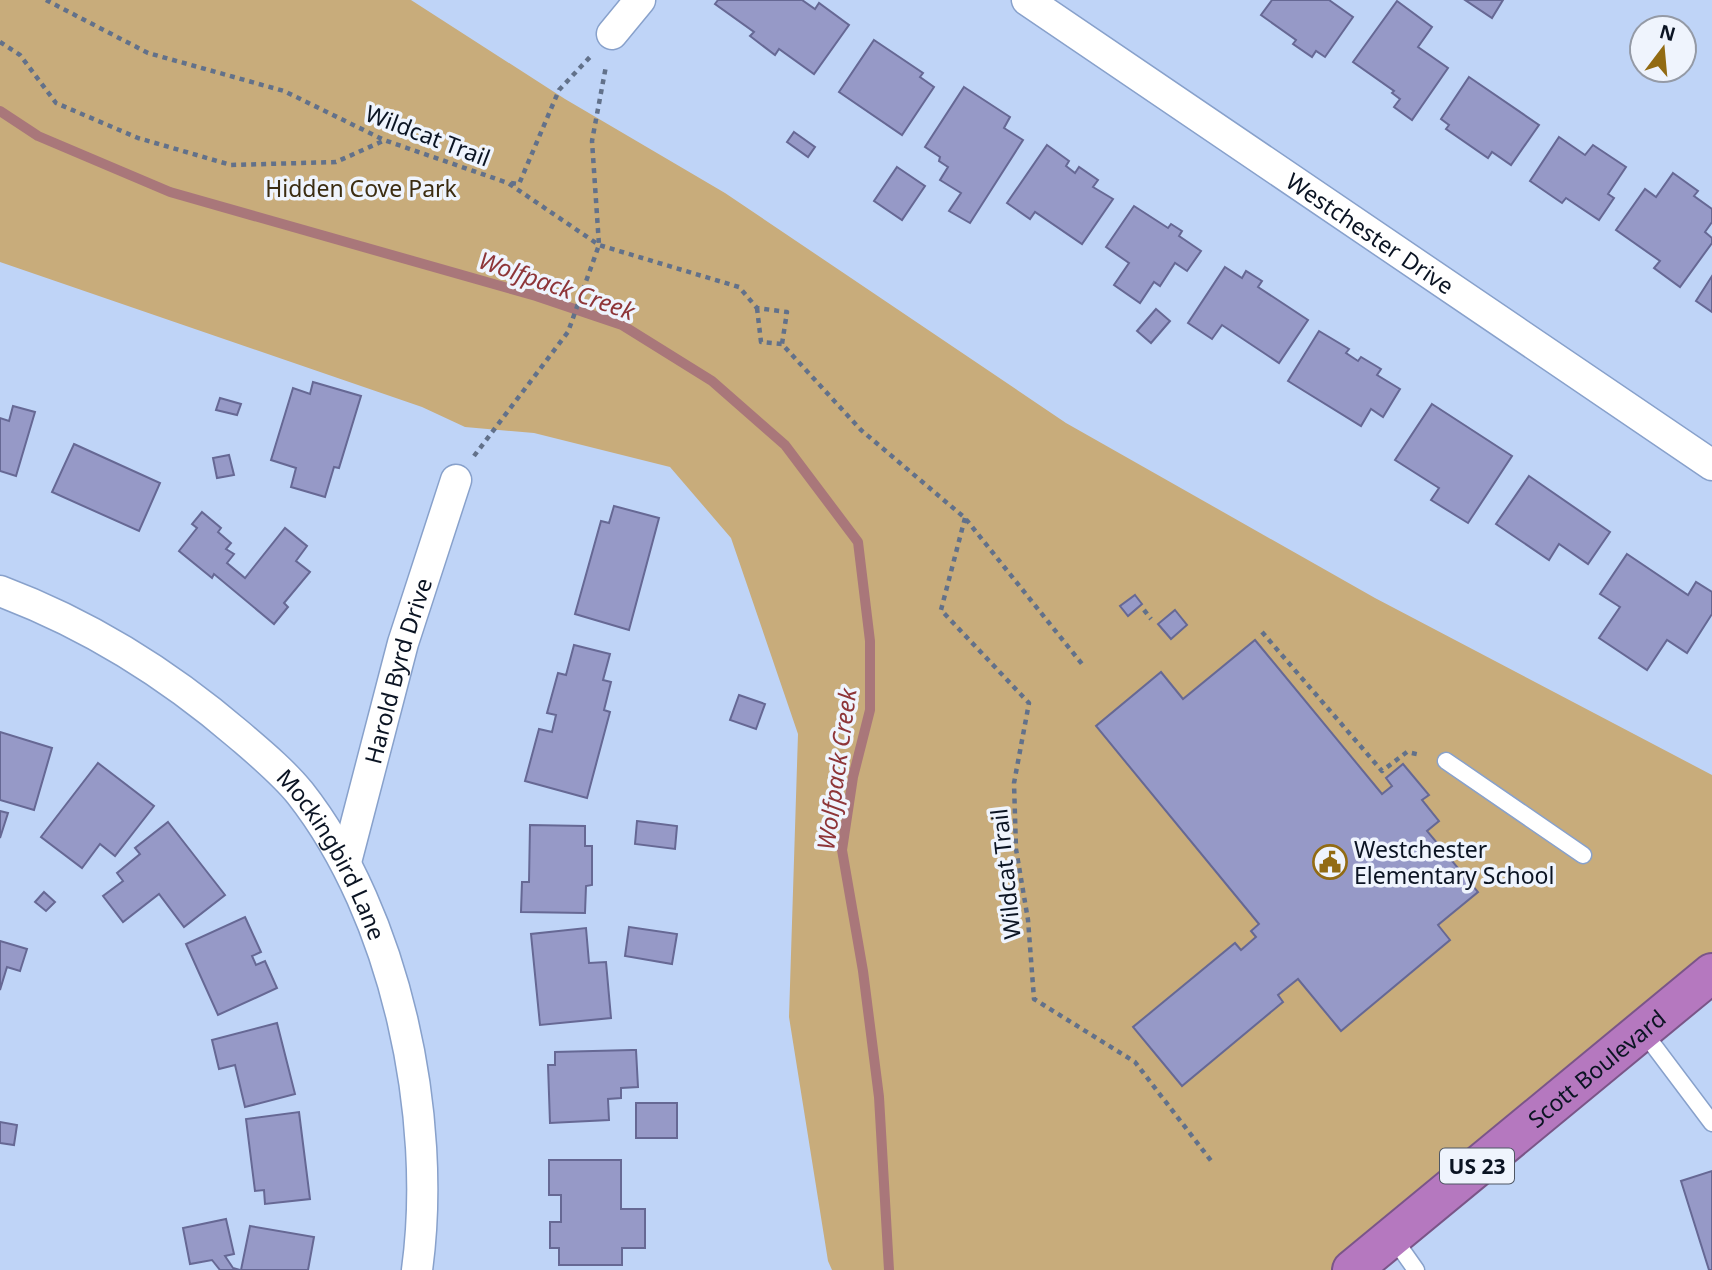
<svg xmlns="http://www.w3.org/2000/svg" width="1712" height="1270" viewBox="0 0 1712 1270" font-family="'Noto Sans',sans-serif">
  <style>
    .green { fill: #c8ac7b }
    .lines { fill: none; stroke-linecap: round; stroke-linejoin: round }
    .stream { stroke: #a9777a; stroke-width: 10 }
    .building { fill: #9699c7; stroke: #666894; stroke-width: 2 }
    .lane-casing { stroke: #88a1cb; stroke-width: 19 }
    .street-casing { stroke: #88a1cb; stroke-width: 33 }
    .highway-casing { stroke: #7a5588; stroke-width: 42 }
    .path { stroke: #62718a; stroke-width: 4.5; stroke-dasharray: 5 5; stroke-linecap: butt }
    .lane { stroke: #fff; stroke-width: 16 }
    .street { stroke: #fff; stroke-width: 30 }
    .highway { stroke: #b578bf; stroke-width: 38 }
    .labels { text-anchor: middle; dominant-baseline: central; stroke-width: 7; stroke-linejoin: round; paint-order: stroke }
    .shield { fill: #eff4fd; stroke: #4f5764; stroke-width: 2 }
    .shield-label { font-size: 21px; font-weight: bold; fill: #0b1423 }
    .street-label { font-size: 23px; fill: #0b1423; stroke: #eff4fd }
    .park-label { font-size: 23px; fill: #3c2d11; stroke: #eff4fd }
    .poi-label { font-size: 23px; fill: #0b1423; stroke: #eff4fd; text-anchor: start }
    .water-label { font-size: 24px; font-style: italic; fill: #8e3538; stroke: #eff4fd }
  </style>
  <rect width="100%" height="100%" fill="#bfd4f7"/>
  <polygon class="green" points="0,0 411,0 565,99 725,193 1066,423 1375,598 1712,775 1712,962 1358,1270 832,1270 828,1261 789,1017 798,734 731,538 670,467 534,433 465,427 422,407 0,262"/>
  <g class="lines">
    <polyline class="stream" points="0,111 38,136 170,192 536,296 622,325 712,381 785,445 858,542 870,641 870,710 853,777 842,850 863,971 879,1097 889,1270"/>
  </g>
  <g class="building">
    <polygon points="718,0 802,0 815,9 819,3 849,25 814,74 779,49 775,55 750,36 754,32 715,4"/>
    <polygon points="1272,0 1329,0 1353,17 1325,57 1316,51 1312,57 1293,44 1296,40 1261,15"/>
    <polygon points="1465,0 1503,0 1492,18"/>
    <polygon points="1397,1 1432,27 1418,47 1448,68 1412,120 1394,107 1400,99 1392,93 1394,91 1353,62"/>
    <polygon points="874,40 923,73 920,77 934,87 902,135 839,92"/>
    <polygon points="1469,77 1539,125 1511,165 1492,152 1488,158 1446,129 1449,125 1441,119"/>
    <polygon points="964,87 1010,117 1004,128 1023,140 970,223 949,211 961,193 940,180 948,167 939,161 940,157 925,147"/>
    <polygon points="794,132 815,147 808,157 787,142"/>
    <polygon points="1559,137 1585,155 1593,145 1626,167 1608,194 1614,198 1599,220 1566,198 1562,203 1530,181"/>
    <polygon points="1047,145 1069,161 1066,166 1075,173 1079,167 1098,180 1093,187 1113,199 1082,244 1035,212 1030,219 1007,203"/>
    <polygon points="897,167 925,186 902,220 874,201"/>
    <polygon points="1673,173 1698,191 1694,196 1712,209 1712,222 1705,232 1712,238 1712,243 1680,287 1654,268 1660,261 1616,230 1645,189 1656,197"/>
    <polygon points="1134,206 1168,228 1171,224 1182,231 1179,236 1201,251 1187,271 1175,263 1160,286 1154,282 1140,303 1114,285 1129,263 1106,247"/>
    <polygon points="1225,267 1242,278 1246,271 1262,281 1258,287 1308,320 1279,363 1222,325 1212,339 1188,323"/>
    <polygon points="1712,276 1712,312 1696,301"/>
    <polygon points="1156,309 1170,321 1151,343 1137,331"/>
    <polygon points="1319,331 1349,349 1346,353 1358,361 1361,357 1381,369 1377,375 1400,389 1383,417 1371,409 1361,426 1288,381"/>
    <polygon points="313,382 361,396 339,468 334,467 325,497 291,487 296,468 271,460 293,388 310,394"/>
    <polygon points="220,398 241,404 237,415 216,410"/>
    <polygon points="1432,404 1512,456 1468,523 1431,500 1439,488 1395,460"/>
    <polygon points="13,406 35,412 16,476 0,471 0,418 9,421"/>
    <polygon points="74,444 160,483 139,531 52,492"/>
    <polygon points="229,455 234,475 217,478 213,458"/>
    <polygon points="1529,476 1610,532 1588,564 1559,544 1549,560 1496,524"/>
    <polygon points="614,506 659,518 629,630 575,614 601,521 609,523"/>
    <polygon points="202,512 221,528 218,532 231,543 226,549 234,554 227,563 245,578 285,528 307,546 296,561 310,572 284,603 288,607 274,624 214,574 212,578 179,551 197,528 192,524"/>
    <polygon points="1627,554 1688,595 1696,582 1712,592 1712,614 1687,653 1667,640 1647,670 1599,638 1620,607 1600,594"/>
    <polygon points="1135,595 1142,604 1128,616 1120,606"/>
    <polygon points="1175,610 1187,625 1171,639 1158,624"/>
    <polygon points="1255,640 1382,794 1392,786 1386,778 1403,764 1429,795 1422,800 1439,821 1427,831 1478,892 1438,925 1450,940 1341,1031 1298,979 1278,995 1283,1002 1182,1086 1133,1027 1235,943 1241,950 1256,937 1251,931 1259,924 1096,726 1161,672 1183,699"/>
    <polygon points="574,645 610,654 603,680 611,682 604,710 610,712 587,798 525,781 539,729 552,732 556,715 547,713 558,673 566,675"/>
    <polygon points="739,695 765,704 756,729 730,720"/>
    <polygon points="0,732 52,748 34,810 0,800"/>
    <polygon points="98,763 154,806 115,856 100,844 82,868 41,837"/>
    <polygon points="0,811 8,813 0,838"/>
    <polygon points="637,821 677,826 675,849 635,844"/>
    <polygon points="168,822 225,895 184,927 159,894 123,922 103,896 123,881 117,873 140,854 135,848"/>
    <polygon points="530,825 585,826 585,846 592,846 592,885 586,886 585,913 521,912 522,882 529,882"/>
    <polygon points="44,892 55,902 46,911 35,902"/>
    <polygon points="245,917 261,952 252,956 256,965 265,961 277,988 218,1015 186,944"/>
    <polygon points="629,927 677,934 672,964 625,956"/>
    <polygon points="586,928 589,963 606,962 611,1018 540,1025 531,934"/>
    <polygon points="0,941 27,949 20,971 7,967 0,990"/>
    <polygon points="277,1023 295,1094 245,1107 235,1065 219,1069 212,1040"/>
    <polygon points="632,1050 636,1050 638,1087 621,1088 621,1098 608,1099 609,1120 550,1123 548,1065 555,1065 555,1052"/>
    <rect x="636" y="1103" width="41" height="35"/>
    <polygon points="299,1112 310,1199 265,1204 264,1190 255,1191 246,1119"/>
    <polygon points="0,1122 17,1125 14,1145 0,1143"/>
    <polygon points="549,1160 621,1160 621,1209 645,1209 645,1248 622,1248 622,1265 559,1265 559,1248 550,1248 550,1222 561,1222 561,1195 549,1195"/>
    <polygon points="1712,1171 1712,1270 1709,1270 1681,1181"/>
    <polygon points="226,1219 234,1254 225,1256 233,1268 240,1270 220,1270 212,1260 190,1264 183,1228"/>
    <polygon points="250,1226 314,1237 308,1270 241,1270"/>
  </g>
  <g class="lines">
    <g class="lane-casing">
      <g id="lane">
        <polyline points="1446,761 1583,855"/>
        <polyline points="1642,1030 1712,1123"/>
        <polyline points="1392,1236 1416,1270"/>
      </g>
    </g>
    <g class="street-casing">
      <g id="street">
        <path id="s1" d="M1027,0L1712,465"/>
        <polyline points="612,34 640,0"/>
        <path id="s2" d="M0,591C88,624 168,674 239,735C260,753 283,772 300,793C396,915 438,1117 417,1270"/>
        <path id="s3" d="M346,862L403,643L456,480"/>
      </g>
    </g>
    <g class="highway-casing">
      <g id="highway">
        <path id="s4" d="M1352,1270L1712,973"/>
      </g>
    </g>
    <g class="path">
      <polyline points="46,0 148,53 284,91 384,140 508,183 599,245 739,287 757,308 787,312 782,344"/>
      <polyline points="0,42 20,55 56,103 138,138 231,165 336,162 383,141"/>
      <polyline points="511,183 519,184 559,90 590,57"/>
      <polyline points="757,308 761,342 782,344 861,430 965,518 1082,664"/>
      <polyline points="474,456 568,332 599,245 592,141 606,66"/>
      <polyline points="965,518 941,610 1029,703 1014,783 1016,849 1028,920 1034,999 1135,1062 1212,1162"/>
      <polyline points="1144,610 1151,619"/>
      <polyline points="1262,632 1382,771 1407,752 1421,755"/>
    </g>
    <use href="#lane" class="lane"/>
    <use href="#street" class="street"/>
    <use href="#highway" class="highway"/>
  </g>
  <defs>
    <g id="civic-ring" transform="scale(1.75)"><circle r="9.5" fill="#eff4fd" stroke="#926b13" stroke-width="1.5"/><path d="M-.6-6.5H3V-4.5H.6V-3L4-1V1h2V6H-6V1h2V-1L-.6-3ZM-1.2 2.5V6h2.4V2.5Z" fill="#926b13"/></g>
  </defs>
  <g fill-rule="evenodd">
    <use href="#civic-ring" x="1330" y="862"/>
  </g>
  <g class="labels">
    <rect class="shield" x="1440" y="1148.5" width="74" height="35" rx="5"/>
    <g class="shield-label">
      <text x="1477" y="1166">US 23</text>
    </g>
    <g class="street-label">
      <text transform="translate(428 135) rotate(21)">Wildcat Trail</text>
      <text stroke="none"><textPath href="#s1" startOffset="415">Westchester Drive</textPath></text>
      <text stroke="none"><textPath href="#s3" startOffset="198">Harold Byrd Drive</textPath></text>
      <text stroke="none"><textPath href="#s2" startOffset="434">Mockingbird Lane</textPath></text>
      <text transform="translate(1005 874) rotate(-96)">Wildcat Trail</text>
      <text stroke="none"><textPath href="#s4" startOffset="317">Scott Boulevard</textPath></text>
    </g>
    <g class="park-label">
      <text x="361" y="188">Hidden Cove Park</text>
    </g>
    <g class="poi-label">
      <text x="1354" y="849">Westchester<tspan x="1354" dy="26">Elementary School</tspan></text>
    </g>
    <g class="water-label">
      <text transform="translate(557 285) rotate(19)">Wolfpack Creek</text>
      <text transform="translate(836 769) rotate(-82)">Wolfpack Creek</text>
    </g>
  </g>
  <g transform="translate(1663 49) rotate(16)"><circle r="33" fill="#eff4fd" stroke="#949aa6" stroke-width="2"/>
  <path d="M0-5L12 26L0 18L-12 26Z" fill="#926b13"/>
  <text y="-10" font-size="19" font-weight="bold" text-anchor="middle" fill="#0b1423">N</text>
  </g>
</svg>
